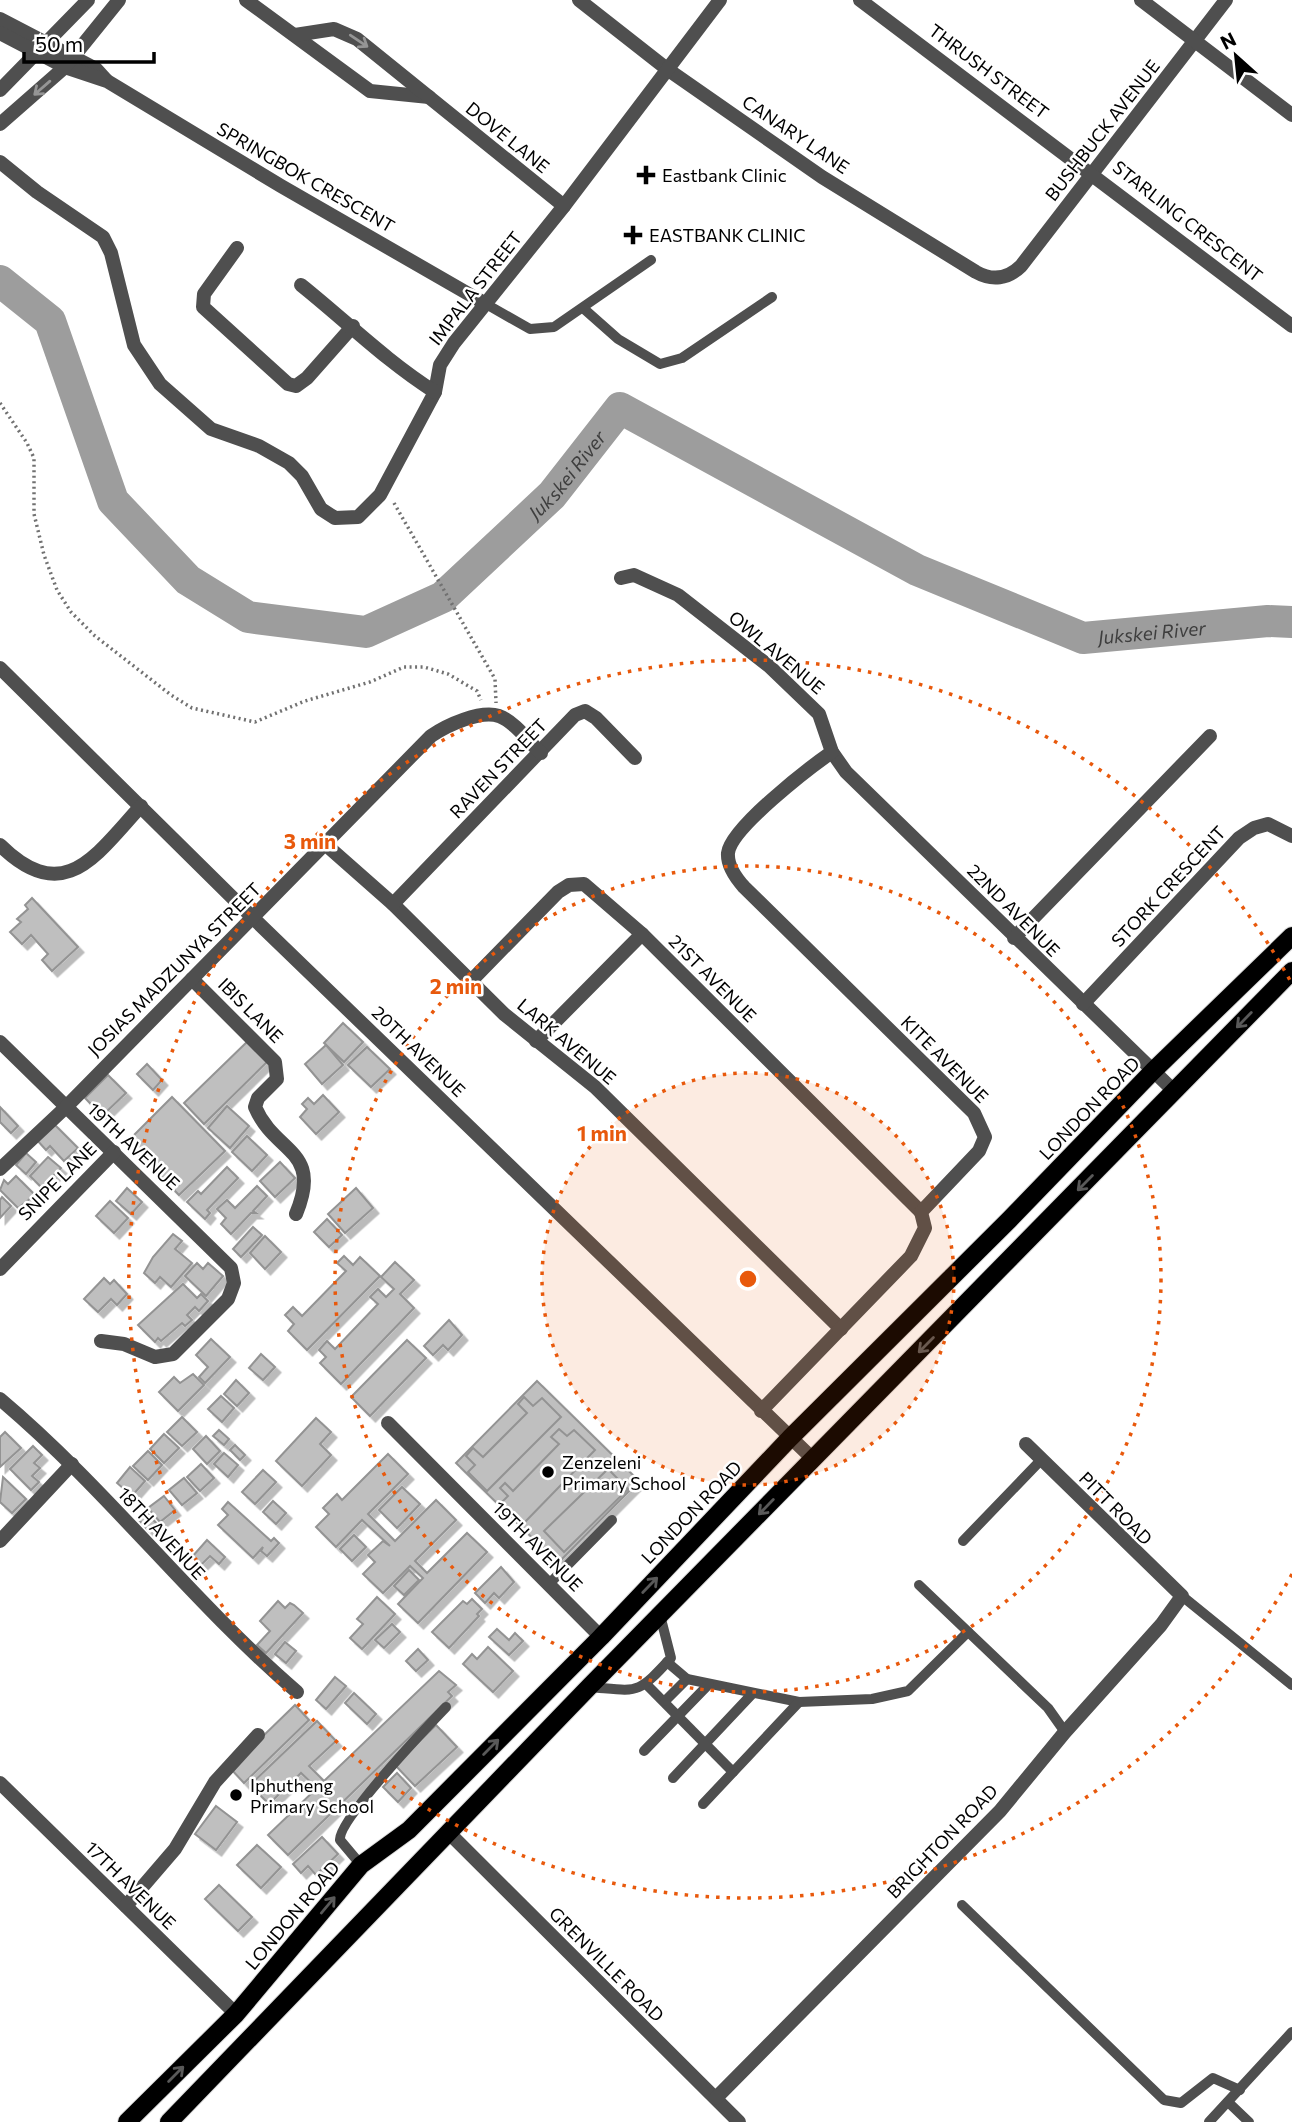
<svg xmlns="http://www.w3.org/2000/svg" width="1292" height="2122" viewBox="0 0 1292 2122" font-family="Commissioner,sans-serif">
  <style>
    .lines { fill: none; stroke-linecap: round; stroke-linejoin: round }
    .river { stroke: #9d9d9d; stroke-width: 32 }
    .building { fill: #bfbfbf; stroke: #939393; stroke-width: 2; filter: url(#shadow) }
    .primary-casing { stroke: #dbdbdb; stroke-width: 20 }
    .path { stroke: #717171; stroke-width: 3.5; stroke-dasharray: 2 3.5; stroke-linecap: butt }
    .service { stroke: #4f4f4f; stroke-width: 10 }
    .minor { stroke: #4f4f4f; stroke-width: 14 }
    .tertiary { stroke: #4f4f4f; stroke-width: 14 }
    .primary { stroke: #000; stroke-width: 18 }
    .oneway { stroke: #959595 }
    .oneway2 { stroke: #595959 }
    .ring { fill: none; stroke: #e8590c; stroke-width: 3.5; stroke-dasharray: 3.5 7 }
    .poi-dot { fill: #000; stroke: #fff; stroke-width: 2.5 }
    .labels { text-anchor: middle; dominant-baseline: central; stroke-width: 5; stroke-linejoin: round; paint-order: stroke }
    .street-label { font-size: 18px; fill: #000; stroke: #fff }
    .poi-label { font-size: 18px; fill: #000; stroke: #fff; text-anchor: start }
    .water-label { font-size: 19px; font-style: italic; fill: #3e3e3e; stroke: #fff }
    .centre { fill: #e8590c; stroke: #fff; stroke-width: 3.5 }
    .ring-label { font-size: 21px; text-anchor: middle; font-weight: bold; fill: #e8590c; stroke: #fff; stroke-width: 5; stroke-linejoin: round; paint-order: stroke }
  </style>
  <defs>
    <filter id="shadow"><feDropShadow dx="5.5" dy="5.5" stdDeviation="0" flood-color="#0004"/></filter>
  </defs>
  <rect width="100%" height="100%" fill="#fff"/>
  <g class="lines">
    <path class="river" id="s1" d="M0,281L50,321L113,501L188,580L248,617L366,632L443,597L552,495L620,408L917,570L1083,638L1268,621L1292,622"/>
  </g>
  <g class="building">
    <polygon points="32,898 78,947 52,971 42,960 48,954 31,935 22,944 10,932 21,922 17,919 28,909 25,905"/>
    <polygon points="343,1023 363,1042 344,1062 324,1043"/>
    <polygon points="250,1039 270,1059 204,1124 184,1103"/>
    <polygon points="326,1045 343,1065 322,1084 305,1064"/>
    <polygon points="367,1047 390,1069 371,1087 348,1065"/>
    <polygon points="147,1064 162,1080 153,1090 137,1074"/>
    <polygon points="108,1075 126,1093 102,1116 85,1098"/>
    <polygon points="323,1095 339,1112 316,1134 300,1117 307,1109 302,1104 308,1098 314,1104"/>
    <polygon points="172,1097 225,1151 179,1195 127,1142"/>
    <polygon points="227,1106 249,1126 230,1148 208,1128"/>
    <polygon points="0,1107 18,1126 11,1133 0,1122"/>
    <polygon points="53,1123 78,1148 64,1161 50,1146 46,1150 36,1139"/>
    <polygon points="247,1136 267,1155 252,1171 232,1152"/>
    <polygon points="26,1153 36,1162 26,1174 16,1165"/>
    <polygon points="48,1157 61,1168 42,1188 30,1176"/>
    <polygon points="280,1162 295,1178 275,1197 260,1181"/>
    <polygon points="227,1167 238,1178 207,1210 210,1213 205,1219 187,1202 198,1191 201,1194"/>
    <polygon points="16,1176 35,1195 18,1208 0,1190 4,1180 8,1184"/>
    <polygon points="257,1186 267,1196 253,1211 256,1213 251,1213 231,1234 221,1224 226,1218 217,1209 227,1200 235,1208"/>
    <polygon points="127,1188 142,1202 131,1214 116,1201"/>
    <polygon points="356,1188 373,1208 345,1233 328,1214"/>
    <polygon points="2,1197 11,1206 0,1218 0,1200"/>
    <polygon points="110,1201 128,1218 114,1233 96,1216"/>
    <polygon points="327,1219 342,1235 329,1247 314,1232"/>
    <polygon points="253,1227 262,1235 241,1257 233,1249"/>
    <polygon points="173,1234 182,1241 175,1249 192,1263 171,1287 160,1277 155,1283 144,1273 153,1257"/>
    <polygon points="265,1236 281,1252 265,1269 250,1253"/>
    <polygon points="344,1256 353,1265 360,1257 380,1276 307,1350 288,1331 294,1324 285,1315 293,1307 302,1316 346,1271 337,1263"/>
    <polygon points="395,1262 414,1280 400,1294 414,1308 341,1384 320,1363 326,1357 319,1350 327,1341 335,1349 378,1304 370,1297 378,1289 386,1297 394,1289 381,1277"/>
    <polygon points="197,1263 203,1269 208,1263 223,1276 206,1296 185,1276"/>
    <polygon points="104,1278 110,1284 114,1280 127,1294 117,1305 111,1299 98,1312 84,1299"/>
    <polygon points="183,1284 197,1298 201,1294 208,1301 199,1311 195,1307 187,1315 192,1320 185,1326 182,1323 161,1341 158,1338 155,1342 138,1325"/>
    <polygon points="449,1320 462,1335 448,1350 443,1345 433,1355 424,1346"/>
    <polygon points="211,1339 230,1357 205,1383 199,1377 208,1367 196,1355"/>
    <polygon points="407,1340 426,1358 370,1416 351,1397"/>
    <polygon points="261,1354 275,1367 263,1380 249,1368"/>
    <polygon points="193,1374 204,1385 178,1411 159,1392 174,1377 180,1383"/>
    <polygon points="236,1380 249,1393 237,1406 224,1394"/>
    <polygon points="537,1381 639,1481 558,1563 456,1463"/>
    <polygon points="221,1396 234,1408 222,1422 208,1409"/>
    <polygon points="524,1397 533,1406 542,1398 561,1417 487,1491 468,1472 475,1465 466,1456 473,1448 483,1457 527,1413 518,1404"/>
    <polygon points="182,1417 197,1432 182,1446 167,1432"/>
    <polygon points="316,1418 331,1432 320,1444 331,1455 302,1486 276,1461"/>
    <polygon points="559,1429 567,1436 574,1430 595,1450 523,1524 501,1503 508,1496 500,1488 505,1483 513,1491 559,1444 551,1437"/>
    <polygon points="219,1430 229,1439 224,1445 213,1436"/>
    <polygon points="5,1432 21,1448 0,1467 0,1437"/>
    <polygon points="164,1434 179,1448 164,1463 150,1449"/>
    <polygon points="206,1436 220,1451 207,1464 193,1449"/>
    <polygon points="235,1445 245,1455 240,1460 230,1450"/>
    <polygon points="33,1446 42,1455 34,1463 40,1468 32,1476 39,1482 31,1490 10,1469"/>
    <polygon points="148,1451 162,1465 148,1480 133,1466"/>
    <polygon points="224,1453 238,1465 228,1477 214,1464"/>
    <polygon points="388,1454 408,1474 368,1514 395,1541 436,1500 456,1520 415,1561 427,1573 467,1533 487,1552 418,1623 398,1604 423,1578 410,1566 383,1593 363,1574 375,1562 368,1555 383,1541 390,1546 362,1520 336,1547 316,1527 329,1514 323,1508 337,1494 342,1500"/>
    <polygon points="201,1464 214,1478 200,1491 187,1477"/>
    <polygon points="130,1467 145,1481 132,1496 117,1483"/>
    <polygon points="608,1469 628,1489 564,1552 544,1531"/>
    <polygon points="263,1470 276,1482 255,1504 242,1492"/>
    <polygon points="3,1477 26,1499 12,1513 0,1502"/>
    <polygon points="184,1478 197,1493 182,1505 169,1490"/>
    <polygon points="402,1487 420,1504 397,1528 379,1510"/>
    <polygon points="164,1496 175,1510 160,1522 148,1508"/>
    <polygon points="273,1501 286,1513 276,1524 263,1512"/>
    <polygon points="228,1502 271,1541 274,1538 279,1543 267,1556 261,1551 263,1547 253,1558 218,1525 228,1515 222,1509"/>
    <polygon points="146,1512 157,1524 149,1531 138,1519"/>
    <polygon points="354,1535 366,1547 352,1561 340,1549"/>
    <polygon points="207,1540 225,1557 219,1564 210,1556 201,1565 192,1557"/>
    <polygon points="501,1567 514,1582 499,1598 494,1593 485,1603 475,1593"/>
    <polygon points="409,1570 419,1580 404,1595 394,1586"/>
    <polygon points="377,1597 395,1614 362,1649 350,1638 363,1624 357,1619"/>
    <polygon points="472,1599 482,1609 477,1614 479,1616 449,1648 432,1632 463,1601 467,1604"/>
    <polygon points="278,1601 285,1608 290,1603 294,1605 303,1613 266,1653 257,1645 270,1631 260,1621"/>
    <polygon points="392,1624 400,1632 384,1648 375,1640"/>
    <polygon points="497,1629 509,1640 515,1633 523,1641 509,1655 489,1637"/>
    <polygon points="285,1642 296,1651 286,1663 275,1654"/>
    <polygon points="488,1647 513,1671 493,1692 463,1664 472,1654 477,1659"/>
    <polygon points="418,1649 428,1660 416,1671 406,1661"/>
    <polygon points="439,1671 456,1685 448,1692 452,1696 288,1855 268,1835 317,1788 301,1773 269,1804 250,1785 317,1721 336,1741 309,1766 324,1781"/>
    <polygon points="335,1677 346,1686 326,1709 316,1700"/>
    <polygon points="354,1693 376,1714 367,1724 345,1703"/>
    <polygon points="295,1705 309,1720 244,1783 230,1768"/>
    <polygon points="436,1725 457,1747 415,1786 395,1765"/>
    <polygon points="397,1773 411,1788 398,1802 383,1787"/>
    <polygon points="216,1806 237,1822 216,1850 195,1834"/>
    <polygon points="322,1837 338,1854 316,1875 308,1866 301,1873 293,1864"/>
    <polygon points="257,1845 281,1867 261,1888 237,1865"/>
    <polygon points="219,1885 252,1917 238,1931 205,1899"/>
  </g>
  <g class="lines">
    <g class="primary-casing">
      <g id="primary">
        <polyline points="127,2122 236,2014 361,1865 409,1830 601,1637 790,1438 1009,1220 1153,1071 1292,936"/>
        <polyline points="169,2122 589,1687 1292,971"/>
      </g>
    </g>
    <g class="path">
      <polyline points="0,403 27,443 34,458 34,514 44,555 57,590 71,612 95,636 171,695 192,708 255,722 305,701 370,682 404,667 424,667 448,674 477,691 481,700"/>
      <polyline points="394,503 495,679 496,703"/>
    </g>
    <g class="service">
      <polyline points="486,304 530,329 554,327 651,260"/>
      <polyline points="583,308 618,339 660,364 682,358 772,297"/>
      <polyline points="963,1541 1041,1460"/>
      <polyline points="549,1584 612,1520"/>
      <polyline points="919,1585 1048,1708 1065,1732"/>
      <polyline points="1182,1596 1292,1685"/>
      <polyline points="667,1662 687,1679 799,1702 872,1699 908,1691 968,1632"/>
      <polyline points="646,1684 733,1772"/>
      <path d="M589,1687C639,1691 636,1696 671,1658L660,1615"/>
      <polyline points="665,1701 687,1679"/>
      <polyline points="644,1751 709,1684"/>
      <polyline points="673,1778 753,1693"/>
      <polyline points="703,1804 799,1702"/>
      <path d="M361,1865L340,1840C337,1821 428,1726 446,1707"/>
      <polyline points="962,1905 1164,2100 1181,2103 1213,2078 1240,2090"/>
      <polyline points="1228,2102 1249,2122"/>
      <polyline points="1209,2122 1292,2032"/>
    </g>
    <g class="minor">
      <polyline points="246,0 370,91 429,97"/>
      <path d="M579,0L667,69L822,177L976,272C992,281 1008,279 1021,266L1226,0"/>
      <polyline points="860,0 1292,326"/>
      <polyline points="1141,0 1292,115"/>
      <polyline points="0,19 96,69 106,80"/>
      <polyline points="0,33 65,67 107,81 281,186 486,304"/>
      <polyline points="295,35 334,29 357,39 564,206"/>
      <polyline points="0,162 37,192 103,237 111,253 134,345 160,384 211,429 259,446 289,463 302,476 321,509 335,518 358,517 380,495 435,392 440,365 454,343 564,206 720,0"/>
      <polyline points="237,248 204,294 203,307 288,384 296,386 307,378 353,326"/>
      <path d="M301,285C346,321 386,361 435,392"/>
      <polyline points="621,578 634,575 678,595 769,666 819,714 832,752 846,772 1174,1091"/>
      <polyline points="0,668 252,917 813,1459"/>
      <polyline points="325,844 393,904 504,1014 595,1087 841,1329"/>
      <path d="M0,845C64,908 96,855 141,806"/>
      <polyline points="393,904 575,715 585,711 596,718 635,758"/>
      <polyline points="1014,938 1210,736"/>
      <path d="M192,979L275,1062L277,1079L258,1098L255,1107C275,1154 323,1149 296,1214"/>
      <polyline points="470,982 558,892 569,885 584,884 642,934 921,1212"/>
      <polyline points="1083,1004 1239,838 1254,828 1268,824 1292,836"/>
      <polyline points="536,1041 642,934"/>
      <polyline points="0,1042 231,1268 234,1283 228,1299 173,1354 155,1357 124,1344 101,1341"/>
      <path d="M0,1169L65,1108L431,736C447,725 480,710 499,716C515,722 529,742 541,753"/>
      <polyline points="0,1269 114,1152"/>
      <path d="M0,1399C107,1489 191,1601 297,1692"/>
      <path d="M761,1411L911,1256L925,1228L921,1212L979,1151L985,1137L974,1113L744,887C736,878 727,866 728,853C731,828 809,768 832,752"/>
      <polyline points="388,1423 601,1637"/>
      <polyline points="0,1541 72,1464"/>
      <polyline points="0,1783 236,2014"/>
      <polyline points="448,1832 739,2122"/>
      <polyline points="126,1906 175,1849 215,1782 258,1735"/>
      <polyline points="716,2098 1000,1811 1065,1732 1161,1625 1182,1596 1026,1444"/>
    </g>
    <g class="tertiary">
      <polyline points="0,90 88,0"/>
      <polyline points="0,124 65,67 119,0"/>
    </g>
    <use href="#primary" class="primary"/>
  </g>
  <defs><path id="oneway-shaft" d="M-6 0H5M1.5-3L5.5 0L1.5 3" fill="none" stroke-width="1.6" stroke-linecap="round" stroke-linejoin="round" transform="scale(1.75)"/></defs>
  <g class="oneway">
    <use href="#oneway-shaft" transform="translate(359 41) rotate(34)"/>
    <use href="#oneway-shaft" transform="translate(42 88) rotate(139)"/>
  </g>
  <g class="oneway2">
    <use href="#oneway-shaft" transform="translate(1244 1020) rotate(134)"/>
    <use href="#oneway-shaft" transform="translate(1085 1183) rotate(135)"/>
    <use href="#oneway-shaft" transform="translate(926 1345) rotate(135)"/>
    <use href="#oneway-shaft" transform="translate(766 1507) rotate(134)"/>
    <use href="#oneway-shaft" transform="translate(650 1585) rotate(-46)"/>
    <use href="#oneway-shaft" transform="translate(491 1747) rotate(-45)"/>
    <use href="#oneway-shaft" transform="translate(328 1905) rotate(-50)"/>
    <use href="#oneway-shaft" transform="translate(176 2074) rotate(-45)"/>
  </g>
  <circle cx="748" cy="1279" r="206" fill="#e8590c" fill-opacity=".12"/>
  <g class="ring">
    <circle cx="748" cy="1279" r="206"/>
    <circle cx="748" cy="1279" r="413"/>
    <path d="M1292 1574A619 619 0 1 1 1292 984"/>
  </g>
  <g class="poi-dot">
    <path d="M642.5 164.5h7v7h7v7h-7v7h-7v-7h-7v-7h7z"/>
    <path d="M629.5 224.5h7v7h7v7h-7v7h-7v-7h-7v-7h7z"/>
    <circle cx="548" cy="1472" r="7"/>
    <circle cx="236" cy="1795" r="7"/>
  </g>
  <g class="labels">
    <g class="street-label">
      <text transform="translate(989 71) rotate(37)">THRUSH STREET</text>
      <text transform="translate(1102 130) rotate(-52)">BUSHBUCK AVENUE</text>
      <text transform="translate(796 134) rotate(34)">CANARY LANE</text>
      <text transform="translate(508 137) rotate(39)">DOVE LANE</text>
      <text transform="translate(306 177) rotate(30)">SPRINGBOK CRESCENT</text>
      <text transform="translate(1188 221) rotate(38)">STARLING CRESCENT</text>
      <text transform="translate(475 288) rotate(-52)">IMPALA STREET</text>
      <text transform="translate(777 652) rotate(40)">OWL AVENUE</text>
      <text transform="translate(498 768) rotate(-46)">RAVEN STREET</text>
      <text transform="translate(1168 886) rotate(-47)">STORK CRESCENT</text>
      <text transform="translate(1014 910) rotate(45)">22ND AVENUE</text>
      <text transform="translate(174 969) rotate(-45)">JOSIAS MADZUNYA STREET</text>
      <text transform="translate(713 978) rotate(45)">21ST AVENUE</text>
      <text transform="translate(251 1010) rotate(45)">IBIS LANE</text>
      <text transform="translate(567 1041) rotate(40)">LARK AVENUE</text>
      <text transform="translate(419 1051) rotate(44)">20TH AVENUE</text>
      <text transform="translate(945 1059) rotate(45)">KITE AVENUE</text>
      <text transform="translate(1089 1108) rotate(-46)">LONDON ROAD</text>
      <text transform="translate(134 1146) rotate(43)">19TH AVENUE</text>
      <text transform="translate(57 1181) rotate(-45)">SNIPE LANE</text>
      <text transform="translate(1116 1508) rotate(45)">PITT ROAD</text>
      <text transform="translate(691 1512) rotate(-46)">LONDON ROAD</text>
      <text transform="translate(162 1533) rotate(47)">18TH AVENUE</text>
      <text transform="translate(538 1546) rotate(45)">19TH AVENUE</text>
      <text transform="translate(942 1841) rotate(-46)">BRIGHTON ROAD</text>
      <text transform="translate(131 1885) rotate(44)">17TH AVENUE</text>
      <text transform="translate(292 1915) rotate(-50)">LONDON ROAD</text>
      <text transform="translate(607 1964) rotate(45)">GRENVILLE ROAD</text>
    </g>
    <g class="poi-label">
      <text x="662" y="175">Eastbank Clinic</text>
      <text x="649" y="235">EASTBANK CLINIC</text>
      <text x="562" y="1462">Zenzeleni<tspan x="562" dy="21">Primary School</tspan></text>
      <text x="250" y="1785">Iphutheng<tspan x="250" dy="21">Primary School</tspan></text>
    </g>
    <g class="water-label">
      <text stroke="none"><textPath href="#s1" startOffset="812">Jukskei River</textPath></text>
      <text stroke="none"><textPath href="#s1" startOffset="1484">Jukskei River</textPath></text>
    </g>
  </g>
  <circle cx="748" cy="1279" r="10" class="centre"/>
  <g class="ring-label">
    <text x="310" y="849">3 min</text>
    <text x="456" y="994">2 min</text>
    <text x="602" y="1141">1 min</text>
  </g>
  <g transform="translate(1236 56) rotate(333)" stroke="#ffffff" stroke-width="5" paint-order="stroke">
  <path d="M0-5L12 26L0 18L-12 26Z" fill="#000000"/>
  <text y="-10" font-size="19" font-weight="bold" text-anchor="middle" fill="#000000">N</text>
  </g>
  <path d="M24 52v10h130v-10" fill="none" stroke="#000000" stroke-width="3.5"/>
  <text x="35" y="52" font-size="21" fill="#000000" stroke="#ffffff" stroke-width="5" paint-order="stroke">50 m</text>
</svg>
